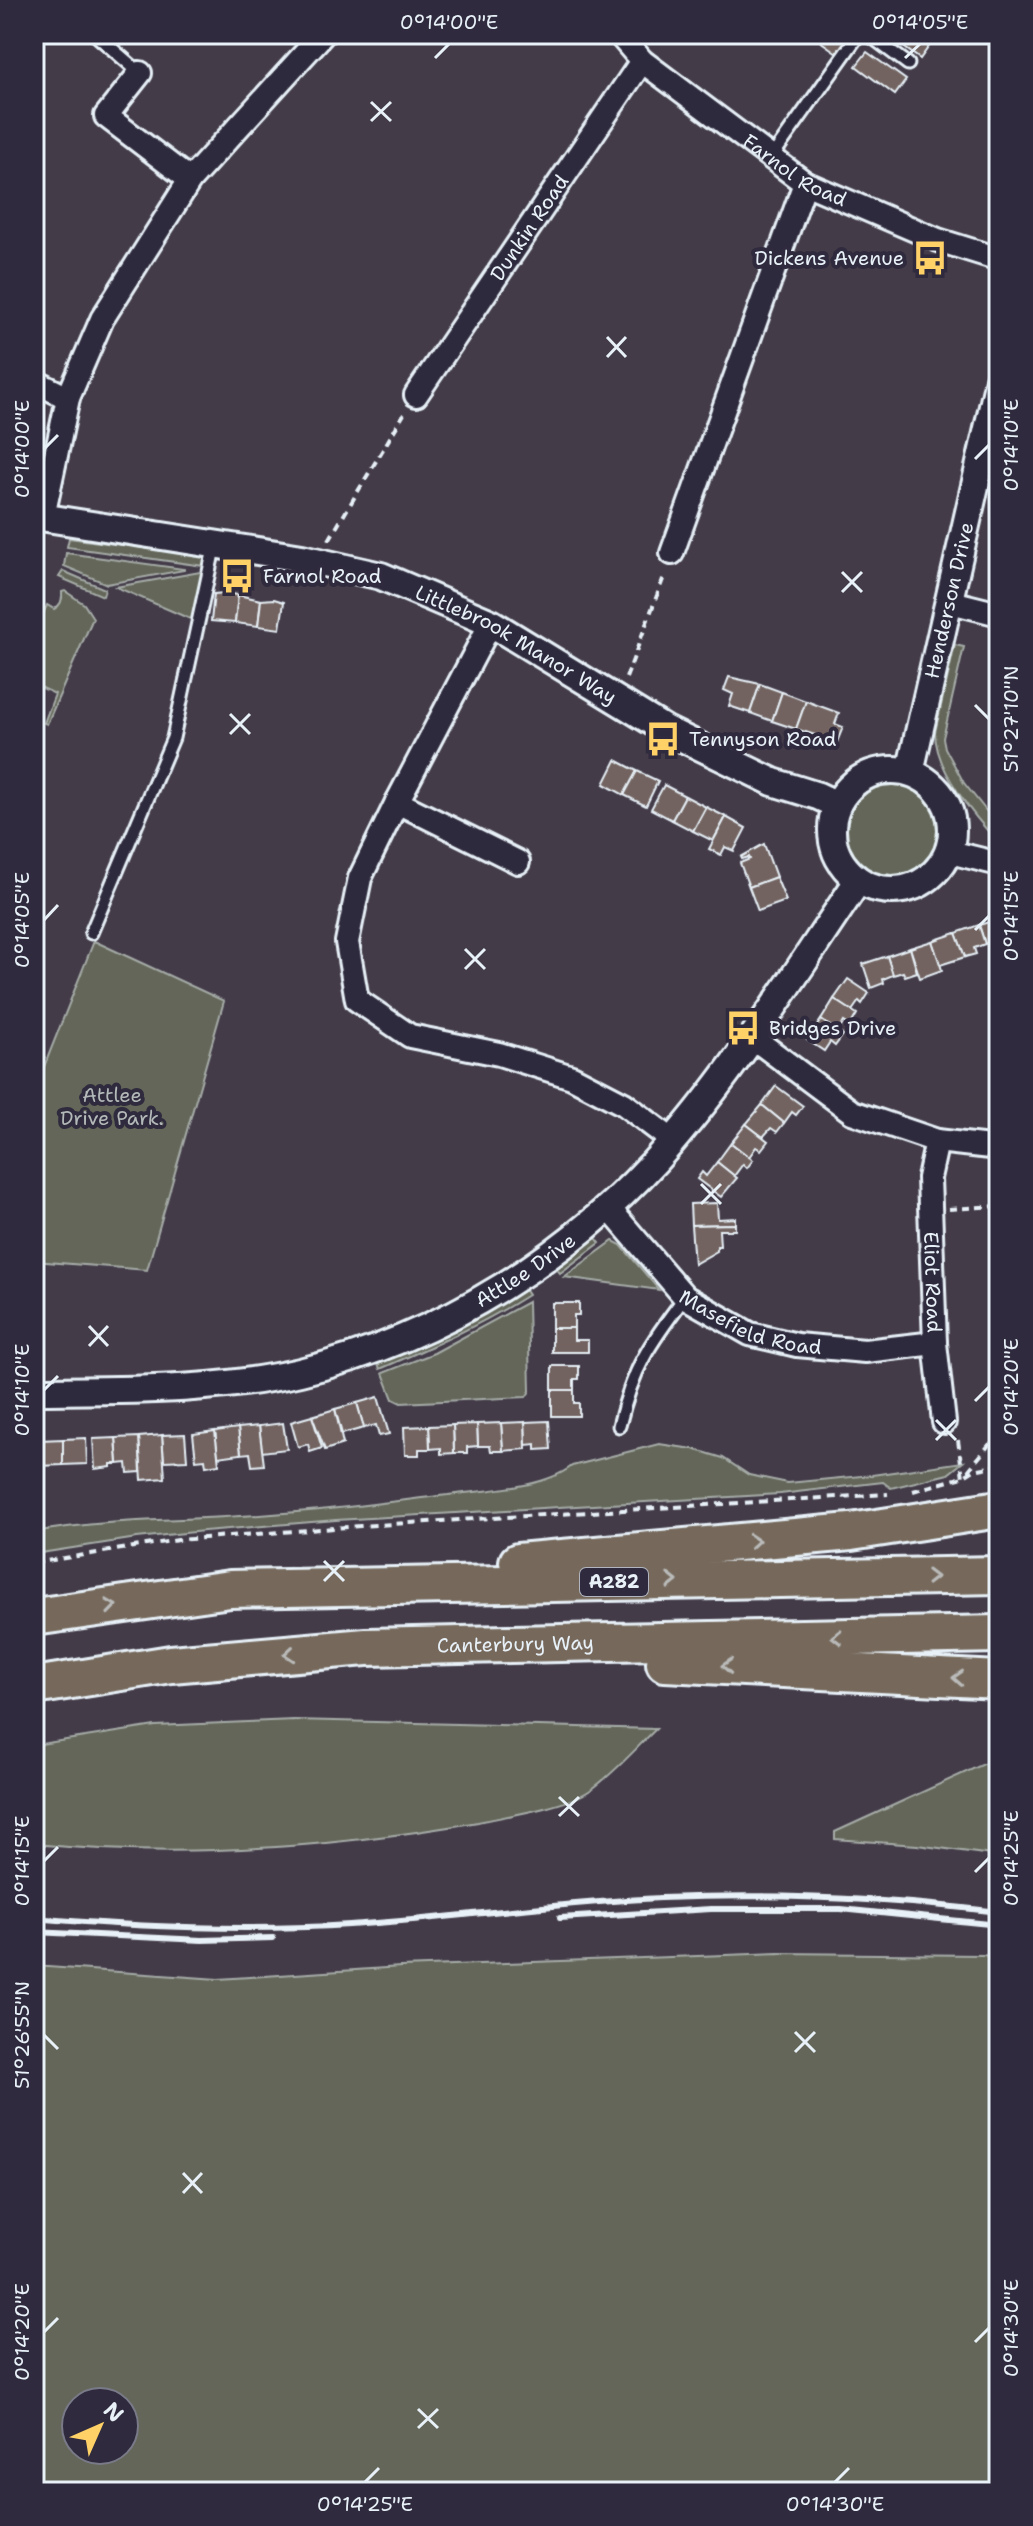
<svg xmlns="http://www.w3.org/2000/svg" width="1033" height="2526" viewBox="0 0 1033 2526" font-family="'Shantell Sans',sans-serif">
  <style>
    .green { fill: #636658; stroke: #a6aca8; stroke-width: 2; fill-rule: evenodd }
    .building { fill: #726460; stroke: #e8f1f8; stroke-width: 2 }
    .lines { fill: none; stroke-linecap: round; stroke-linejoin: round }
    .service-casing { stroke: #e8f1f8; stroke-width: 17 }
    .minor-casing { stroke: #e8f1f8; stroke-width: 28 }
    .tertiary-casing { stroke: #e8f1f8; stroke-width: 32 }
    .trunk-casing { stroke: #e8f1f8; stroke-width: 42 }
    .path { stroke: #e8f1f8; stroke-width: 4; stroke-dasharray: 8 6; stroke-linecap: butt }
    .service { stroke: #2f2a3d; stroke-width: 11 }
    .minor { stroke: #2f2a3d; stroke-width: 22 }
    .tertiary { stroke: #2f2a3d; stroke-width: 26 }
    .trunk { stroke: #76695c; stroke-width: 36 }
    .rail { stroke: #e8f1f8; stroke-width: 6 }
    .oneway { stroke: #babbba }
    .ticks { fill: none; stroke: #e8f1f8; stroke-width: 3 }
    .labels { text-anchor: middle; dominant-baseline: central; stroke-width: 8; stroke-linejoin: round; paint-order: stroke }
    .shield { fill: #2f2a3d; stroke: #b0b5c0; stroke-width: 2 }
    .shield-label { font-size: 18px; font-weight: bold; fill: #e8f1f8 }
    .street-label { font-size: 20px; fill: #e8f1f8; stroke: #2f2a3d }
    .poi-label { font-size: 20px; fill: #e8f1f8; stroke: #2f2a3d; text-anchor: start }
    .park-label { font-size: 20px; fill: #b3b9b8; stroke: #2f2a3d }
    .neatline { fill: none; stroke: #e8f1f8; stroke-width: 3 }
    .ticks-label { font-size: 20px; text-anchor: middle; fill: #e8f1f8 }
  </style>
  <rect width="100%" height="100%" fill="#433b48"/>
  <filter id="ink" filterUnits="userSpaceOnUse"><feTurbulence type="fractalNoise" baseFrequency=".0125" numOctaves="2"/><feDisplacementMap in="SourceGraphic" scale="16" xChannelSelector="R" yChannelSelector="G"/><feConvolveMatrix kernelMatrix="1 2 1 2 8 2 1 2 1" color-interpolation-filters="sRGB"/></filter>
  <g filter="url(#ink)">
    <g class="green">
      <polygon points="69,538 205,556 204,566 67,547"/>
      <polygon points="66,553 184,569 184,570 107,584 64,566"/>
      <polygon points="63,571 105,589 103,596 59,577"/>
      <polygon points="200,572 203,574 195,621 116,587"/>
      <path d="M65,591L84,604L93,618L47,724L44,723L55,694L34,684V634L47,605L54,609C60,606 63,600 62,592Z"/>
      <path d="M955,645L964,647L943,738L945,748L964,783L999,827V843C974,817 935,769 935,732Z"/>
      <circle cx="891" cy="830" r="52"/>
      <polygon points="94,941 224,1001 147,1270 34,1261 34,1092"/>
      <polygon points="593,1234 600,1243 560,1273 553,1264"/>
      <polygon points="613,1241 621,1245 659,1290 564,1277"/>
      <path d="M522,1286L528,1295C481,1325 431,1347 380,1369L376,1360Z"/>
      <polygon points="528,1302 530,1391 526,1397 401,1403 393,1399 383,1373 434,1353"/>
      <path d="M659,1444L693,1449L723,1458L749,1475L788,1483L872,1475L963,1462L948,1474L891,1488L883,1482L780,1494L336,1520L204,1531L137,1538L34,1554V1532C117,1517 200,1521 284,1513C339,1509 394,1501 448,1495C485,1490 542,1489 572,1466Z"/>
      <path d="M294,1720L656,1729C636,1748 612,1776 589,1791C565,1807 507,1816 478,1822C331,1848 183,1859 34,1844V1745L155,1726Z"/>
      <polygon points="999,1757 999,1856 917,1845 835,1839 835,1832"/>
      <path d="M778,1953L983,1955L999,1958V2492H34V1966L218,1979L401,1967ZM76,2402H124V2450H76Z"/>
    </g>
    <g class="building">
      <polygon points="810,34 841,34 848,39 837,53"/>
      <polygon points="886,34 916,34 930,45 920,59"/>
      <polygon points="867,52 906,80 895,95 856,66"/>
      <polygon points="226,593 238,595 235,623 211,621 214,594"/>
      <polygon points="238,595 261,600 258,626 235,623"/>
      <polygon points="274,599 284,602 280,629 258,626 261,600"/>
      <polygon points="729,677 760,684 750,713 729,706 733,694 724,690"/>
      <polygon points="760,684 782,692 772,721 750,713"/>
      <polygon points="782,692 806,701 796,729 772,721"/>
      <polygon points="806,701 839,713 835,724 843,727 837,742 796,729"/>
      <polygon points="616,760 637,771 624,795 604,784"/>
      <polygon points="637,771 658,781 646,806 624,795"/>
      <polygon points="664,785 685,796 672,820 651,809"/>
      <polygon points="685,796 706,807 693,831 672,820"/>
      <polygon points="706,807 726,817 713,841 693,831"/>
      <polygon points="726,817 746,828 734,851 725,847 721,855 709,849"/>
      <polygon points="764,844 776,877 749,887 740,863 750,859 749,857 742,859 741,857"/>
      <polygon points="776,877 786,901 758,911 749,887"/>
      <polygon points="999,919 999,940 985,944 979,925"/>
      <polygon points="979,925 985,944 974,948 976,954 965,957 956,933"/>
      <polygon points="956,933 965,957 940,965 932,941"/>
      <polygon points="932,941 942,970 920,978 910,948"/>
      <polygon points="910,948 917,972 905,976 903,972 893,975 887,956"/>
      <polygon points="887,956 893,975 883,979 884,983 871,988 863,964"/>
      <polygon points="848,979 869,993 862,1004 859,1001 852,1011 834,999"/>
      <polygon points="834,999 857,1014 850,1026 844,1022 838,1032 821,1020"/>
      <polygon points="821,1020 843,1035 835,1046 830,1042 824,1051 807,1040"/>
      <polygon points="776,1086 803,1106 796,1115 792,1112 784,1123 762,1105"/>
      <polygon points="762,1105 784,1123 777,1132 771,1128 763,1137 746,1124"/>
      <polygon points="746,1124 768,1141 761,1150 756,1147 749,1157 731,1143"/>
      <polygon points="731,1143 753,1160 747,1168 743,1164 734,1176 717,1162"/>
      <polygon points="717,1162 737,1178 721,1197 697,1179 702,1172 706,1176"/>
      <polygon points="717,1203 718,1219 735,1218 735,1224 691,1225 690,1204"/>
      <polygon points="735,1224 735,1230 719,1230 720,1246 717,1246 717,1251 694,1264 691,1225"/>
      <polygon points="552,1303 579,1303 579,1315 574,1315 574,1328 552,1328"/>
      <polygon points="552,1328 574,1328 574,1340 588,1340 588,1352 552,1352"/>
      <polygon points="552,1366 579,1366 579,1379 574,1379 574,1390 552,1390"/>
      <polygon points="552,1390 574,1390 574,1403 579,1403 579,1416 552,1416"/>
      <polygon points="378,1397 389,1434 379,1436 376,1425 364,1428 357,1403"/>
      <polygon points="357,1403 364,1428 342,1434 335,1409"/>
      <polygon points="335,1409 343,1444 325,1450 312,1416"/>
      <polygon points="312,1416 322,1448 310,1452 308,1444 298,1447 291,1422"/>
      <polygon points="549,1421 551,1449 536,1450 536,1444 526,1445 525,1422"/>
      <polygon points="525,1422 526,1449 503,1451 501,1423"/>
      <polygon points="283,1423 287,1449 262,1452 259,1426"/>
      <polygon points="501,1423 503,1451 491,1451 490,1446 478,1446 477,1424"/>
      <polygon points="477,1424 478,1446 467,1447 467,1453 454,1453 453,1425"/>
      <polygon points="453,1425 454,1453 441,1454 441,1448 430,1449 429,1426"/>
      <polygon points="259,1426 264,1465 252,1466 250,1453 241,1454 238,1428"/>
      <polygon points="429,1426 430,1449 419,1449 419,1455 405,1455 404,1427"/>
      <polygon points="238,1428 241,1454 218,1457 215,1431"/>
      <polygon points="215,1431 219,1464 206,1466 205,1459 196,1460 193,1434"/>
      <polygon points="185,1434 187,1460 164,1461 162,1435"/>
      <polygon points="162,1435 165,1478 142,1480 139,1437"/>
      <polygon points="139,1437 141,1472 128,1473 127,1463 118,1464 116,1438"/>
      <polygon points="86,1438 87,1464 63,1465 63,1439"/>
      <polygon points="116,1438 118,1464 111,1464 111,1467 95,1469 93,1439"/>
      <polygon points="63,1439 63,1465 39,1466 39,1440"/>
      <rect x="34" y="1440" width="5" height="26"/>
    </g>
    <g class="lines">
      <g class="service-casing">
        <g id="service">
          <polyline points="95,34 140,73"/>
          <polyline points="868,34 908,64"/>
          <polyline points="771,158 859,34"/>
          <polyline points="91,933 173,738 215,544"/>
          <path d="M619,1426C633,1368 649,1344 685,1297"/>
        </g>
      </g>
      <g class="minor-casing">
        <g id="minor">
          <path id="s1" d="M619,34L642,61L805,183L938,240L999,259"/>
          <polyline points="140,73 106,116 190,180"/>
          <polyline points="34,381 68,398"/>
          <path id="s2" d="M416,395L642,61"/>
          <polyline points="43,517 68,398 102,319 190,180 323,34"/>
          <polyline points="672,553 805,183"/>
          <polyline points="947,601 999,614"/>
          <polyline points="491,623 397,802 360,878 347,942 357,1000 410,1036 499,1054 572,1077 624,1104 673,1141"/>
          <polyline points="397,802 518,862"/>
          <polyline points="950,852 999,864"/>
          <polyline points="752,1037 852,1112 937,1141 999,1148"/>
          <path id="s3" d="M937,1141L929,1178L935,1343L944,1422"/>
          <path id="s4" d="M608,1207L685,1297L750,1334L797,1345L865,1351L935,1343"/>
        </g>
      </g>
      <g class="tertiary-casing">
        <g id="tertiary">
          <path id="s5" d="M34,516L302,558L381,576L491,623L666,730L773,782L818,796L837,805"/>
          <circle cx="892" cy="830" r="60"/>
          <path id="s6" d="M910,772L999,380"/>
          <path id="s7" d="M34,1391C121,1390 214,1392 300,1372C442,1338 576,1254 671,1143C741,1062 798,969 858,881"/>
        </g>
      </g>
      <g class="trunk-casing">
        <g id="trunk">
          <polyline points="518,1562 851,1532 999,1509"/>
          <polyline points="34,1617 230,1589 999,1575"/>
          <polyline points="665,1663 999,1680"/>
          <path id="s8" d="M34,1686L171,1664L366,1647L999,1634"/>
        </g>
      </g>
      <g class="path">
        <polyline points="329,540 404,414"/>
        <polyline points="626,678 665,574"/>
        <polyline points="949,1209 999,1206"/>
        <polyline points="958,1440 963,1477"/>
        <polyline points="968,1471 989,1445 999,1438"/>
        <polyline points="913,1491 963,1477 974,1470 999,1465"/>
        <polyline points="34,1563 178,1540 360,1526 888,1494"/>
      </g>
      <use href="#service" class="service"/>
      <use href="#minor" class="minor"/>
      <use href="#tertiary" class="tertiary"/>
      <use href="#trunk" class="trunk"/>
      <g class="rail">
        <path d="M34,1918C124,1926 215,1930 306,1927C425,1923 543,1903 661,1898C775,1893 886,1898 999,1912"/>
        <polyline points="560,1918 711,1909 841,1909 999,1925"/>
        <polyline points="34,1932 202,1940 273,1938"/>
      </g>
    </g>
    <defs><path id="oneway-chevron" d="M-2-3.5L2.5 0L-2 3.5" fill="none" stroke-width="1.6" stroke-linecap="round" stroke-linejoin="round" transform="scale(2)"/></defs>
    <g class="oneway">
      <use href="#oneway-chevron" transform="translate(754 1541) rotate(-5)"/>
      <use href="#oneway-chevron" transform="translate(932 1577) rotate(-1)"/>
      <use href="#oneway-chevron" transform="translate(672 1581) rotate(-1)"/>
      <use href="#oneway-chevron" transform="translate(111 1606) rotate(-8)"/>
      <use href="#oneway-chevron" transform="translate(837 1637) rotate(179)"/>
      <use href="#oneway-chevron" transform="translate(289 1654) rotate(175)"/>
      <use href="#oneway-chevron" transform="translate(727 1666) rotate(-177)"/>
      <use href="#oneway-chevron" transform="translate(958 1678) rotate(-177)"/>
    </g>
  </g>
  <path class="ticks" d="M435,58L449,44M905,58L920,44M371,102L391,121M371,121L391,102M607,337L626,357M607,357L626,337M44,449L58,435M975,459L989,445M842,572L862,592M842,592L862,572M975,705L989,719M230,714L250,734M230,734L250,714M44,920L58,905M975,930L989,916M465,949L485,969M465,969L485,949M701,1184L721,1204M701,1204L721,1184M89,1326L108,1346M89,1346L108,1326M44,1390L58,1376M975,1401L989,1387M936,1420L956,1440M936,1440L956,1420M324,1561L344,1581M324,1581L344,1561M559,1797L579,1816M559,1816L579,1797M44,1861L58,1847M975,1872L989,1858M795,2032L815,2052M44,2035L58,2049M795,2052L815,2032M183,2173L202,2193M183,2193L202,2173M44,2332L58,2318M975,2342L989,2328M418,2409L438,2428M418,2428L438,2409M365,2482L379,2468M835,2482L849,2468"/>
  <defs>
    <g id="bus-bare" transform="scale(2.76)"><path d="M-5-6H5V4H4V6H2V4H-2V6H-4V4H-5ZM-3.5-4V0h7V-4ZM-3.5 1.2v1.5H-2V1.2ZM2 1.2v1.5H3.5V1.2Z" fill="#ffd166" stroke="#2f2a3d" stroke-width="2.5" paint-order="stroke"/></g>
  </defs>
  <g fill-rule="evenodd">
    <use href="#bus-bare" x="930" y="258"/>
    <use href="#bus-bare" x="237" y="576"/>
    <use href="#bus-bare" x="663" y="739"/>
    <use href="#bus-bare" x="743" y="1028"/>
  </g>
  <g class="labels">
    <rect class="shield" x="580" y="1568" width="68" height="28" rx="6"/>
    <g class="shield-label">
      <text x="614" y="1582">A282</text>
    </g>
    <g class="street-label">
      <text stroke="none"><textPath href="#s1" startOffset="224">Farnol Road</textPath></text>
      <text stroke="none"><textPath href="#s2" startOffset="202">Dunkin Road</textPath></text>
      <text stroke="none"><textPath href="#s6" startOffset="176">Henderson Drive</textPath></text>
      <text stroke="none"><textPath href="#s5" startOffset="504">Littlebrook Manor Way</textPath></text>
      <text stroke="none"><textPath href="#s7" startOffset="516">Attlee Drive</textPath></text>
      <text stroke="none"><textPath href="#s3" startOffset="142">Eliot Road</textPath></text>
      <text stroke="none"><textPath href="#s4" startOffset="190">Masefield Road</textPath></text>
      <text stroke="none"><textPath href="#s8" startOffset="484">Canterbury Way</textPath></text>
    </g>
    <g class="poi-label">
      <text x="904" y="258" text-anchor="end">Dickens Avenue</text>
      <text x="263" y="576">Farnol Road</text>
      <text x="689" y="739">Tennyson Road</text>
      <text x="769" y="1028">Bridges Drive</text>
    </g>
    <g class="park-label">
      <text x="112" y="1095">Attlee<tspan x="112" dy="23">Drive Park.</tspan></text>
    </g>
  </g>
  <rect width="1033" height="2526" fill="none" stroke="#2f2a3d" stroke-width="88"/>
  <g transform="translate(100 2426) rotate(45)"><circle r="38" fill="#2f2a3d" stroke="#797a88" stroke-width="2"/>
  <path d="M0-6L14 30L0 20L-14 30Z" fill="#ffd166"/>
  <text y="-12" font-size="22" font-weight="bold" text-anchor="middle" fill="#e8f1f8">N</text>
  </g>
  <rect x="44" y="44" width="945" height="2438" class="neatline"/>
  <g class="ticks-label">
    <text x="449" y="29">0°14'00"E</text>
    <text x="920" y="29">0°14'05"E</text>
    <text transform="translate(1011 445) rotate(-90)" y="7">0°14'10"E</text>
    <text transform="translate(22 449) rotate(-90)" y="7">0°14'00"E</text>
    <text transform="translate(1011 719) rotate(-90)" y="7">51°27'10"N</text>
    <text transform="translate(1011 916) rotate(-90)" y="7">0°14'15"E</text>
    <text transform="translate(22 920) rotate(-90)" y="7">0°14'05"E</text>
    <text transform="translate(1011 1387) rotate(-90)" y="7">0°14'20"E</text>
    <text transform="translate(22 1390) rotate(-90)" y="7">0°14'10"E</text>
    <text transform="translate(1011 1858) rotate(-90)" y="7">0°14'25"E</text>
    <text transform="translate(22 1861) rotate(-90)" y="7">0°14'15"E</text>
    <text transform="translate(22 2035) rotate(-90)" y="7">51°26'55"N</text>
    <text transform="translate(1011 2328) rotate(-90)" y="7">0°14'30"E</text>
    <text transform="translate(22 2332) rotate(-90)" y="7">0°14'20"E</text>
    <text x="365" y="2511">0°14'25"E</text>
    <text x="835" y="2511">0°14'30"E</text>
  </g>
</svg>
